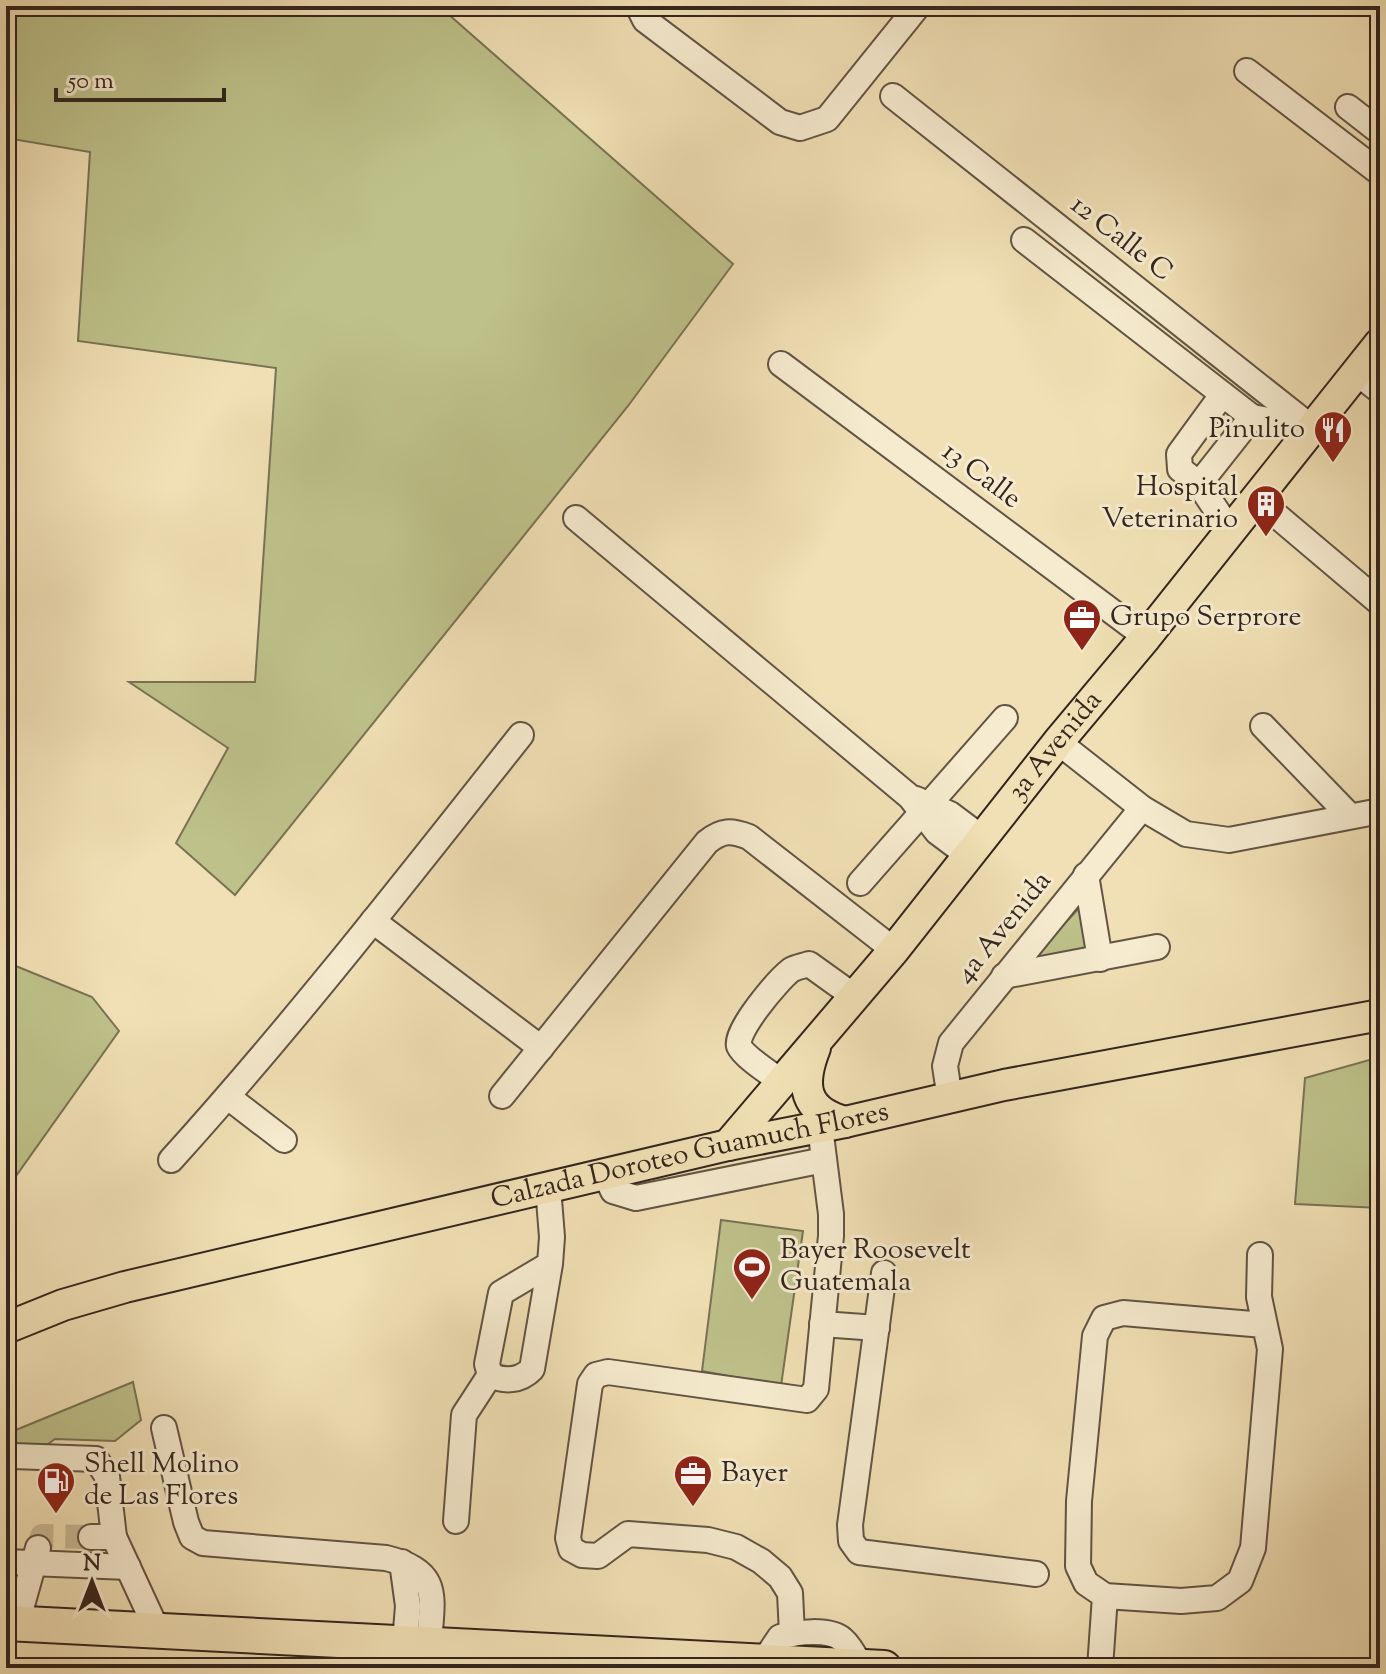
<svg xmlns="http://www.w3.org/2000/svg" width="1386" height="1674" viewBox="0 0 1386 1674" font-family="'Sorts Mill Goudy',serif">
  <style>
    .green { fill: #bec18a; stroke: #787354; stroke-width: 2 }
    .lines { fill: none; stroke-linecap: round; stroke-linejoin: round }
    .minor-tunnel { stroke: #cbbb97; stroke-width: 24; stroke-dasharray: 24 12; stroke-linecap: butt }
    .minor-casing { stroke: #625444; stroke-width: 28 }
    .major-casing { stroke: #33251e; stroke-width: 34 }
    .highway-casing { stroke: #33251e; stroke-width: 38 }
    .minor { stroke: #f6ebcf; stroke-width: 24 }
    .major { stroke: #f1e0b5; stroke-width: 30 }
    .highway { stroke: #f1e0b5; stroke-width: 34 }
    .labels { text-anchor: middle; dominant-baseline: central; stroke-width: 6; stroke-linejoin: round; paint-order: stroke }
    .street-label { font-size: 28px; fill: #33251e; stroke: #f6ebcf }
    .poi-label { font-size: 28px; fill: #33251e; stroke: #f6ebcf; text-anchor: start }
  </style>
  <rect width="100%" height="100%" fill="#f1e0b5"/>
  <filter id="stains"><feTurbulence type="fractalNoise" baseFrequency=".0025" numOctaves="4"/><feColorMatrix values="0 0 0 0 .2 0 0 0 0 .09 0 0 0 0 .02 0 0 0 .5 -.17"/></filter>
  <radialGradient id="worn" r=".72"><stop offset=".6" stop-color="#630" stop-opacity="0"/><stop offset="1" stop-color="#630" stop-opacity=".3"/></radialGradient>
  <g class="green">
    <polygon points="6,6 439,6 733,264 628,406 235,895 176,843 228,748 129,682 255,682 276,368 78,341 90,152 6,138"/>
    <polygon points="1082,905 1089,949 1032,958"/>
    <polygon points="6,962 92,997 119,1031 6,1190"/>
    <polygon points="1380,1057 1380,1208 1295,1204 1305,1078"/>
    <polygon points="721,1220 803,1231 781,1386 702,1371"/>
    <polygon points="133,1382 141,1420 115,1441 55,1439 48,1444 6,1444 6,1434"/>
  </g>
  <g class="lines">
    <polyline class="minor-tunnel" points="38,1548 42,1536 91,1537"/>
    <g class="minor-casing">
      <g id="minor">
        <polyline points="638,6 645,20 780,122 800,128 827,119 918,6"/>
        <polyline points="1247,71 1380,173"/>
        <polyline points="893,96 1312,428"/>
        <polyline points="1348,107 1380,132"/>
        <polyline points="1024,240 1252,417"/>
        <polyline points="781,364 1146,637"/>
        <polyline points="1356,372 1380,391"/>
        <polyline points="1222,395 1179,454 1180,469 1199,484 1231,532"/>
        <polyline points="1199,484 1252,417 1305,427"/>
        <polyline points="1257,499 1380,603"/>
        <polyline points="576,518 910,797 937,832 969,856"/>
        <polyline points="1263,726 1350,816"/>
        <polyline points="1058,742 1142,808 1186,834 1229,840 1380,811"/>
        <polyline points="916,799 950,814 982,838"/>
        <polyline points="1086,875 1100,959"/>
        <polyline points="860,883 1005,718"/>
        <polyline points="373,921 541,1048"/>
        <polyline points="1004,976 1157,947"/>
        <path d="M782,1082C771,1074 744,1057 739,1046C734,1032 778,980 791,970C796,967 803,966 809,964L855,997"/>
        <path d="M502,1096L707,842C722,830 731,830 749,837L894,950"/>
        <polyline points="228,1097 284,1140"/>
        <polyline points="950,1099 945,1066 951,1043 1142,808"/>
        <path d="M171,1160C294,1024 407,879 521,735"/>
        <polyline points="605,1174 613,1191 636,1198 824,1160"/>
        <path d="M548,1187L552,1237L550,1264L532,1369C520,1381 505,1382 490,1375L487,1364L501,1293L550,1264"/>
        <polyline points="1260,1255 1259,1297 1270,1349 1253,1548 1240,1581 1217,1598 1181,1601 1105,1596 1086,1583 1078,1566 1079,1501 1095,1336 1104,1318 1123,1313 1264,1325"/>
        <polyline points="884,1273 850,1525 851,1541 859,1552 1036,1574"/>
        <polyline points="822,1324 877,1328"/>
        <path d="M164,1428L186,1522L192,1537L203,1543L386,1558C442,1572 432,1596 429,1644"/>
        <polyline points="6,1458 13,1456 96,1459 107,1476 114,1537"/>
        <polyline points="456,1521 464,1415 490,1375"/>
        <polyline points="91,1537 114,1537 157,1630"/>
        <polyline points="6,1562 128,1567"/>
        <polyline points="402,1562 408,1606 405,1643"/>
        <polyline points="17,1623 38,1548"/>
        <polyline points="792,1634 790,1593 780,1577 761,1561 736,1547 708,1540 628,1534 598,1556 582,1555 571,1549 568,1538 590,1384 596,1375 608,1372 807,1400 816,1389 831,1236 831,1214 820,1127"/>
        <path d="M764,1661L780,1637C796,1632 830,1628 843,1640C851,1647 856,1658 861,1667"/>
        <polyline points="1100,1668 1105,1596"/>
      </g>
    </g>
    <g class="major-casing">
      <g id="major">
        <path d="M815,1048C800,1086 804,1111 845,1122"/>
        <path id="s1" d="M728,1145L894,950L1058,742L1146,637L1380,343"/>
        <path id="s2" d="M6,1328L63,1305L125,1287L728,1145L845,1122L1004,1085L1380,1015"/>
      </g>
    </g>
    <g class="highway-casing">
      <polyline id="highway" points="6,1623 884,1668"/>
    </g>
    <use href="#minor" class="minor"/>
    <use href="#major" class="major"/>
    <use href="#highway" class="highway"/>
  </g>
  <defs>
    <g id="restaurant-pin" transform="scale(2)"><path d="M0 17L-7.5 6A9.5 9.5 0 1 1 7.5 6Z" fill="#8f2418" stroke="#f6ebcf"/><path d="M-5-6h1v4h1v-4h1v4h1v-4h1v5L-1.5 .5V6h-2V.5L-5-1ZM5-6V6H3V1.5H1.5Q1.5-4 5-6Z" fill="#fff"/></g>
    <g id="building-pin" transform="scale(2)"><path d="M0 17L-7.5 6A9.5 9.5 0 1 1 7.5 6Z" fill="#8f2418" stroke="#f6ebcf"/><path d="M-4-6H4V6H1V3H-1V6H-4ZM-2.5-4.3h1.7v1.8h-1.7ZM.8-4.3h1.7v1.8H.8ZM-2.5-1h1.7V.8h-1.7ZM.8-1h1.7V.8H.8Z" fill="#fff"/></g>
    <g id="office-pin" transform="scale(2)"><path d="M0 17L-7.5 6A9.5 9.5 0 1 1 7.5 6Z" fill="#8f2418" stroke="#f6ebcf"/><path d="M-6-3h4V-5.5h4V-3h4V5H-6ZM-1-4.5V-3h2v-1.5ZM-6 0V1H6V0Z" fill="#fff"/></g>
    <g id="stadium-pin" transform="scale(2)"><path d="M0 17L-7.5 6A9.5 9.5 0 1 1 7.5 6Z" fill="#8f2418" stroke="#f6ebcf"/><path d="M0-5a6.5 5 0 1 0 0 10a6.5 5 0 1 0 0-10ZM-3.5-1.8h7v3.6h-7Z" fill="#fff"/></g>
    <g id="fuel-pin" transform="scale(2)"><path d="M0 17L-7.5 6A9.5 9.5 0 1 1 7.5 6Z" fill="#8f2418" stroke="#f6ebcf"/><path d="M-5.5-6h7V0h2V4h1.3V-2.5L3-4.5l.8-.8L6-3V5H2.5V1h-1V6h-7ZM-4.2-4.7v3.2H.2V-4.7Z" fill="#fff"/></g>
  </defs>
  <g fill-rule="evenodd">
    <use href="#restaurant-pin" x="1333" y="430"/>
    <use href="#building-pin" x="1266" y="504"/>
    <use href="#office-pin" x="1082" y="618"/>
    <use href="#stadium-pin" x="752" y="1267"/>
    <use href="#office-pin" x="693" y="1474"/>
    <use href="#fuel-pin" x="56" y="1481"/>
  </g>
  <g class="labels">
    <g class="street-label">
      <text transform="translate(1121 239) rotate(38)">12 Calle C</text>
      <text transform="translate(981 476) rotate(37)">13 Calle</text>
      <text stroke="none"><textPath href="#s1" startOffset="516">3a Avenida</textPath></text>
      <text transform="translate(1004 928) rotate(-51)">4a Avenida</text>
      <text stroke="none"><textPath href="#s2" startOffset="706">Calzada Doroteo Guamuch Flores</textPath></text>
    </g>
    <g class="poi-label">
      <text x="1305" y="430" text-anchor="end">Pinulito</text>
      <text x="1238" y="488" text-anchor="end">Hospital<tspan x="1238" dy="32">Veterinario</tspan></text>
      <text x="1110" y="618">Grupo Serprore</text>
      <text x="780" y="1251">Bayer Roosevelt<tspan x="780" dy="32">Guatemala</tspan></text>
      <text x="84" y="1465">Shell Molino<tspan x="84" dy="32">de Las Flores</tspan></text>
      <text x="721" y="1474">Bayer</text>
    </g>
  </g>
  <rect width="1386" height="1674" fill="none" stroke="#f1e0b5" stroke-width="32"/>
  <rect x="8" y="8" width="1370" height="1658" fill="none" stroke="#33251e" stroke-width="4"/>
  <rect x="16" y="16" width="1354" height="1642" fill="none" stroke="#33251e" stroke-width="2"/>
  <g transform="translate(92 1582)" stroke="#f6ebcf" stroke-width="6" paint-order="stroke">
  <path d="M0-6L14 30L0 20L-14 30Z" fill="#33251e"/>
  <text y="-12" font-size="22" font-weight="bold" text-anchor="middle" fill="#33251e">N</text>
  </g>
  <path d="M56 88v12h168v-12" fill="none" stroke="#33251e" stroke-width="4"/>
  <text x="68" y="88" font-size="24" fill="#33251e" stroke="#f6ebcf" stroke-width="6" paint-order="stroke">50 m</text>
  <rect width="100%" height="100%" filter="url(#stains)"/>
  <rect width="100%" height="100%" fill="url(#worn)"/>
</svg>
